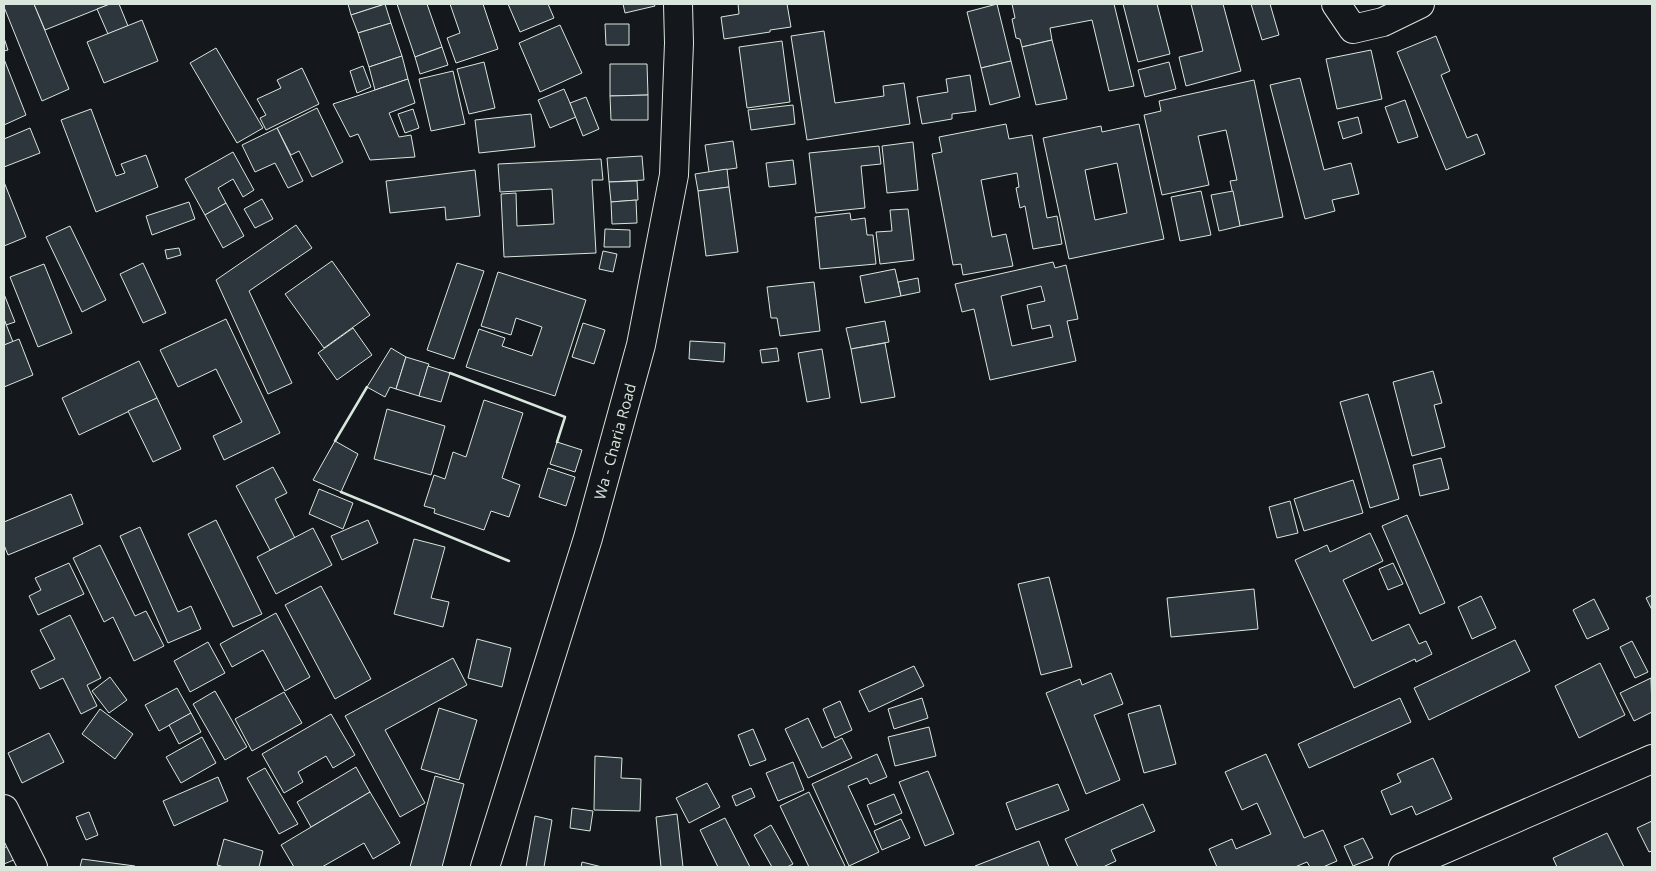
<svg xmlns="http://www.w3.org/2000/svg" width="1656" height="871" viewBox="0 0 1656 871" font-family="'Open Sans',sans-serif">
  <style>
    .building { fill: #2c363c; stroke: #d8e6dc; fill-rule: evenodd }
    .lines { fill: none; stroke-linecap: round; stroke-linejoin: round }
    .street-casing { stroke: #d8e6dc; stroke-width: 30 }
    .secondary-casing { stroke: #d8e6dc; stroke-width: 30 }
    .street { stroke: #14181c; stroke-width: 28 }
    .secondary { stroke: #14181c; stroke-width: 28 }
    .wall { stroke: #d8e6dc; stroke-width: 2.5 }
    .labels { text-anchor: middle; dominant-baseline: central; stroke-width: 4; stroke-linejoin: round; paint-order: stroke }
    .street-label { font-size: 15px; fill: #d8e6dc; stroke: #14181c }
  </style>
  <rect width="100%" height="100%" fill="#14181c"/>
  <g class="building">
    <polygon points="4,4 34,4 69,89 42,101 4,7"/>
    <polygon points="34,4 110,4 45,30"/>
    <polygon points="110,4 119,4 128,26 108,34 97,9"/>
    <polygon points="348,4 385,4 351,15"/>
    <polygon points="385,4 391,23 358,33 351,15"/>
    <polygon points="397,4 427,4 442,47 415,57"/>
    <polygon points="450,4 483,4 498,49 456,63 447,38 460,33"/>
    <polygon points="508,4 548,4 554,18 520,32"/>
    <polygon points="623,4 654,4 655,6 625,13"/>
    <polygon points="738,4 787,4 791,27 770,30 770,32 724,39 721,17 739,14"/>
    <polygon points="997,4 1011,61 981,68 967,12"/>
    <polygon points="1012,4 1114,4 1134,86 1109,91 1092,20 1050,28 1052,40 1022,47 1020,39 1016,38 1012,19 1015,18"/>
    <polygon points="1123,4 1157,4 1170,54 1138,62"/>
    <polygon points="1191,4 1223,4 1241,71 1186,86 1179,57 1203,51"/>
    <polygon points="1251,4 1270,4 1279,35 1262,40"/>
    <polygon points="142,20 158,61 104,83 87,42"/>
    <polygon points="391,23 402,56 369,67 358,33"/>
    <polygon points="605,24 629,24 629,45 606,45"/>
    <polygon points="560,25 582,73 540,92 519,43"/>
    <polygon points="824,31 835,103 884,96 883,86 904,83 910,124 807,140 791,36"/>
    <polygon points="1436,36 1450,71 1441,75 1467,138 1477,134 1485,154 1446,170 1397,52"/>
    <polygon points="4,38 8,50 4,51"/>
    <polygon points="1052,40 1067,99 1036,105 1022,47"/>
    <polygon points="782,41 790,102 747,108 739,47"/>
    <polygon points="442,47 448,65 420,74 415,57"/>
    <polygon points="216,48 263,128 237,143 190,63"/>
    <polygon points="1371,50 1382,99 1337,109 1326,59"/>
    <polygon points="402,56 408,79 375,90 369,67"/>
    <polygon points="4,59 26,115 4,125"/>
    <polygon points="1011,61 1020,97 990,105 981,68"/>
    <polygon points="484,62 495,108 469,114 457,69"/>
    <polygon points="1169,62 1176,89 1145,97 1138,70"/>
    <polygon points="610,64 647,64 648,95 610,96"/>
    <polygon points="363,66 371,87 357,93 350,71"/>
    <polygon points="302,68 319,104 266,130 260,118 266,115 257,99 281,88 277,80"/>
    <polygon points="453,71 465,124 431,131 419,79"/>
    <polygon points="970,75 976,111 952,114 952,119 922,124 917,97 948,92 946,79"/>
    <polygon points="1300,78 1324,170 1351,163 1359,194 1332,200 1335,211 1305,219 1270,85"/>
    <polygon points="408,79 415,103 389,113 399,137 411,135 415,157 370,160 358,134 350,137 333,104"/>
    <polygon points="1254,80 1283,217 1240,226 1230,181 1237,180 1226,130 1198,136 1209,185 1162,195 1144,115 1161,111 1159,101"/>
    <polygon points="564,89 576,117 550,128 538,100"/>
    <polygon points="648,95 648,120 611,120 610,96"/>
    <polygon points="586,97 599,129 583,136 570,103"/>
    <polygon points="1405,100 1418,137 1398,143 1385,107"/>
    <polygon points="793,105 795,124 751,130 748,110"/>
    <polygon points="317,108 343,162 312,177 299,151 291,155 277,128"/>
    <polygon points="91,109 116,176 125,173 121,164 146,155 158,187 96,212 61,120"/>
    <polygon points="413,109 419,128 405,133 398,114"/>
    <polygon points="531,114 535,147 479,153 475,120"/>
    <polygon points="1358,117 1362,133 1343,139 1338,122"/>
    <polygon points="1006,124 1009,139 1032,135 1047,218 1057,216 1062,244 1033,249 1025,206 1020,208 1016,188 1019,187 1017,173 981,180 992,237 1006,234 1013,266 963,275 961,264 953,265 932,154 942,152 939,137"/>
    <path d="M1139,124L1164,239L1069,259L1043,138L1101,126L1102,132ZM1117,163L1127,213L1095,220L1085,170Z"/>
    <polygon points="30,128 40,153 4,167 4,139"/>
    <polygon points="277,128 303,181 288,188 275,163 255,172 242,145"/>
    <polygon points="733,141 737,168 709,172 705,145"/>
    <polygon points="913,142 918,190 887,193 882,146"/>
    <polygon points="879,146 881,164 861,166 865,208 816,213 809,153"/>
    <polygon points="233,152 254,190 243,197 233,179 218,188 226,203 205,215 185,179"/>
    <polygon points="642,156 644,180 609,182 607,158"/>
    <polygon points="601,159 603,180 592,180 596,253 504,257 501,194 516,193 517,226 554,224 552,189 500,192 498,164"/>
    <polygon points="793,160 796,184 769,187 766,163"/>
    <polygon points="727,169 729,187 698,191 695,174"/>
    <polygon points="475,170 480,216 446,220 445,207 390,213 386,181"/>
    <polygon points="637,181 638,200 611,202 609,182"/>
    <polygon points="4,182 26,237 4,246"/>
    <polygon points="729,187 738,252 706,256 698,191"/>
    <polygon points="1201,191 1211,235 1180,241 1171,197"/>
    <polygon points="1233,191 1240,226 1219,231 1211,195"/>
    <polygon points="262,199 273,219 255,228 244,209"/>
    <polygon points="636,200 637,223 612,224 611,202"/>
    <polygon points="189,202 195,219 152,235 146,216"/>
    <polygon points="226,203 244,236 223,248 205,215"/>
    <polygon points="908,209 914,260 880,264 876,232 892,231 890,210"/>
    <polygon points="850,213 851,220 865,218 867,235 873,235 876,264 820,269 815,217"/>
    <polygon points="296,225 312,248 249,291 292,383 268,394 216,280"/>
    <polygon points="70,226 106,300 82,312 46,237"/>
    <polygon points="605,229 630,230 630,247 604,247"/>
    <polygon points="179,248 181,255 167,259 165,250"/>
    <polygon points="603,251 617,254 613,272 599,269"/>
    <polygon points="332,261 370,315 324,348 285,294"/>
    <path d="M1053,262L1055,268L1066,265L1078,319L1067,321L1076,361L990,380L974,309L962,312L955,284ZM1041,286L1045,301L1027,305L1032,329L1050,325L1053,337L1012,346L1001,296Z"/>
    <polygon points="143,263 166,313 143,323 120,274"/>
    <polygon points="457,263 484,271 454,359 427,350"/>
    <polygon points="44,264 72,333 38,347 10,277"/>
    <polygon points="895,269 901,296 865,303 860,276"/>
    <polygon points="498,272 586,300 555,396 466,367 479,329 505,338 502,346 532,356 542,327 516,318 511,335 481,326"/>
    <polygon points="918,278 920,292 901,296 898,282"/>
    <polygon points="814,282 820,331 780,336 777,318 771,318 767,287"/>
    <polygon points="4,294 15,322 6,325 4,319"/>
    <polygon points="4,319 13,342 4,345"/>
    <polygon points="226,319 280,433 224,460 213,436 242,422 216,369 178,387 160,350"/>
    <polygon points="885,321 889,342 851,349 846,328"/>
    <polygon points="583,323 605,330 594,364 572,357"/>
    <polygon points="353,328 372,355 337,380 318,353"/>
    <polygon points="19,339 33,375 4,387 4,345"/>
    <polygon points="690,341 725,343 724,362 689,359"/>
    <polygon points="885,343 895,397 861,403 851,349"/>
    <polygon points="391,348 406,357 396,389 390,387 385,397 367,387"/>
    <polygon points="777,348 779,361 762,363 760,350"/>
    <polygon points="822,349 830,398 807,402 798,353"/>
    <polygon points="406,357 429,364 419,396 396,389"/>
    <polygon points="139,361 157,398 79,435 62,398"/>
    <polygon points="428,366 450,373 441,402 419,396"/>
    <polygon points="1433,371 1442,403 1434,405 1445,447 1412,456 1393,382"/>
    <polygon points="1368,394 1399,499 1370,508 1340,402"/>
    <polygon points="157,398 181,449 153,462 128,411"/>
    <polygon points="484,400 523,413 502,478 520,485 509,517 491,511 484,530 434,513 435,509 424,506 434,475 445,479 453,452 466,457"/>
    <polygon points="387,409 445,426 431,475 374,459"/>
    <polygon points="335,441 358,454 341,492 313,480"/>
    <polygon points="557,442 582,450 575,472 550,464"/>
    <polygon points="1441,458 1449,489 1420,496 1413,465"/>
    <polygon points="273,467 287,493 275,499 295,538 270,550 236,486"/>
    <polygon points="548,468 575,477 566,506 539,497"/>
    <polygon points="1353,480 1363,513 1304,531 1294,499"/>
    <polygon points="319,489 353,503 343,529 309,514"/>
    <polygon points="71,494 83,524 8,555 4,545 4,522"/>
    <polygon points="1290,501 1298,533 1277,538 1269,507"/>
    <polygon points="1407,515 1445,603 1420,614 1382,526"/>
    <polygon points="216,520 262,614 233,627 188,534"/>
    <polygon points="368,520 378,543 342,560 331,536"/>
    <polygon points="140,527 178,612 191,606 201,629 168,643 120,536"/>
    <polygon points="313,528 332,565 276,594 257,557"/>
    <polygon points="1370,533 1383,561 1343,580 1372,641 1409,624 1419,644 1426,641 1432,654 1416,662 1415,659 1354,688 1295,560 1327,545 1330,552"/>
    <polygon points="414,539 445,547 431,598 449,602 443,627 394,614"/>
    <polygon points="100,545 135,616 146,611 164,646 134,661 113,617 104,622 73,558"/>
    <polygon points="69,563 84,594 38,615 29,596 41,590 35,578"/>
    <polygon points="1393,563 1403,584 1388,590 1379,569"/>
    <polygon points="1049,577 1072,667 1041,675 1018,584"/>
    <polygon points="321,586 371,679 335,699 285,605"/>
    <polygon points="1254,589 1258,629 1171,637 1167,598"/>
    <polygon points="1652,595 1652,610 1646,598"/>
    <polygon points="1481,596 1496,628 1472,639 1458,607"/>
    <polygon points="1594,599 1609,629 1587,639 1573,610"/>
    <polygon points="276,613 310,677 285,691 263,650 232,667 220,644"/>
    <polygon points="70,615 101,678 87,685 97,706 81,714 63,678 40,689 31,671 55,659 40,630"/>
    <polygon points="477,639 511,648 502,687 468,678"/>
    <polygon points="1515,640 1530,671 1429,720 1414,688"/>
    <polygon points="1632,641 1648,672 1635,678 1620,647"/>
    <polygon points="208,642 225,673 190,692 174,661"/>
    <polygon points="453,658 467,685 385,730 425,803 400,817 345,716"/>
    <polygon points="1600,663 1625,715 1579,738 1555,686"/>
    <polygon points="914,666 924,686 869,712 859,691"/>
    <polygon points="1111,673 1123,704 1094,715 1120,780 1086,794 1046,693 1080,679 1082,685"/>
    <polygon points="110,677 127,700 109,713 92,691"/>
    <polygon points="1651,678 1652,712 1634,721 1620,693"/>
    <polygon points="177,688 191,713 159,731 145,705"/>
    <polygon points="215,691 247,747 225,760 193,704"/>
    <polygon points="284,692 302,723 252,751 235,719"/>
    <polygon points="922,698 928,718 894,729 888,709"/>
    <polygon points="1400,698 1411,722 1309,768 1298,744"/>
    <polygon points="840,701 852,730 835,738 823,709"/>
    <polygon points="1160,705 1176,764 1144,773 1128,714"/>
    <polygon points="439,708 477,720 459,780 421,769"/>
    <polygon points="100,709 133,734 115,759 82,734"/>
    <polygon points="191,713 201,732 179,744 169,725"/>
    <polygon points="331,714 355,755 333,768 326,756 298,772 303,782 284,793 262,754"/>
    <polygon points="808,718 822,748 842,738 852,758 808,778 785,729"/>
    <polygon points="929,727 936,756 895,766 888,737"/>
    <polygon points="753,729 766,760 750,766 738,735"/>
    <polygon points="49,733 64,762 22,783 8,753"/>
    <polygon points="202,737 216,763 181,783 166,757"/>
    <polygon points="877,754 887,777 870,784 867,778 848,786 879,852 849,866 812,784"/>
    <polygon points="1266,754 1304,838 1323,830 1337,861 1323,867 1310,867 1307,862 1295,867 1217,867 1209,849 1232,839 1236,849 1271,834 1257,803 1242,810 1225,772"/>
    <polygon points="595,756 622,758 621,778 641,779 640,811 594,810"/>
    <polygon points="1433,758 1452,799 1416,815 1412,806 1391,815 1381,791 1401,782 1397,774"/>
    <polygon points="793,762 804,790 778,801 766,773"/>
    <polygon points="356,767 370,792 311,827 297,802"/>
    <polygon points="265,768 298,824 279,834 247,778"/>
    <polygon points="928,771 954,834 925,846 899,782"/>
    <polygon points="435,776 464,784 442,867 410,867"/>
    <polygon points="218,777 228,801 174,826 163,801"/>
    <polygon points="707,783 720,807 689,823 676,798"/>
    <polygon points="1058,784 1069,810 1016,830 1006,803"/>
    <polygon points="751,788 755,797 736,806 732,796"/>
    <polygon points="370,792 400,843 373,859 364,843 322,867 294,867 281,845"/>
    <polygon points="809,792 845,866 843,867 809,867 780,806"/>
    <polygon points="894,794 902,813 875,825 867,805"/>
    <polygon points="1143,804 1155,831 1111,850 1116,861 1103,867 1078,867 1065,839"/>
    <polygon points="572,808 593,811 590,831 570,828"/>
    <polygon points="89,812 98,835 86,840 76,817"/>
    <polygon points="677,814 683,867 661,867 656,817"/>
    <polygon points="535,816 552,820 544,867 526,867"/>
    <polygon points="725,818 750,867 718,867 700,830"/>
    <polygon points="901,819 910,838 882,850 874,831"/>
    <polygon points="1652,821 1652,851 1649,852 1637,828"/>
    <polygon points="771,825 793,864 787,867 772,867 754,835"/>
    <polygon points="1607,833 1624,867 1557,867 1553,858"/>
    <polygon points="1363,838 1373,858 1353,866 1344,846"/>
    <polygon points="224,839 263,851 259,867 224,867 217,865"/>
    <polygon points="1039,841 1049,867 976,867 975,866"/>
    <polygon points="10,845 16,859 4,864 4,848"/>
    <polygon points="82,859 135,866 135,867 80,867"/>
    <polygon points="582,862 602,867 581,867"/>
  </g>
  <g class="lines">
    <g class="street-casing">
      <g id="street">
        <polyline points="1336,4 1353,29 1383,22 1420,4"/>
        <polyline points="4,809 33,867"/>
        <polyline points="1403,867 1652,759"/>
      </g>
    </g>
    <g class="secondary-casing">
      <g id="secondary">
        <path id="s1" d="M485,867L588,538L641,345L674,175L679,43L678,4"/>
      </g>
    </g>
    <use href="#street" class="street"/>
    <use href="#secondary" class="secondary"/>
    <g class="wall">
      <polyline points="450,373 565,417 557,442"/>
      <polyline points="335,441 367,387"/>
      <polyline points="341,492 509,561"/>
    </g>
  </g>
  <g class="labels">
    <g class="street-label">
      <text stroke="none"><textPath href="#s1" startOffset="445">Wa - Charia Road</textPath></text>
    </g>
  </g>
  <rect width="1656" height="871" fill="none" stroke="#d8e6dc" stroke-width="10"/>
</svg>
